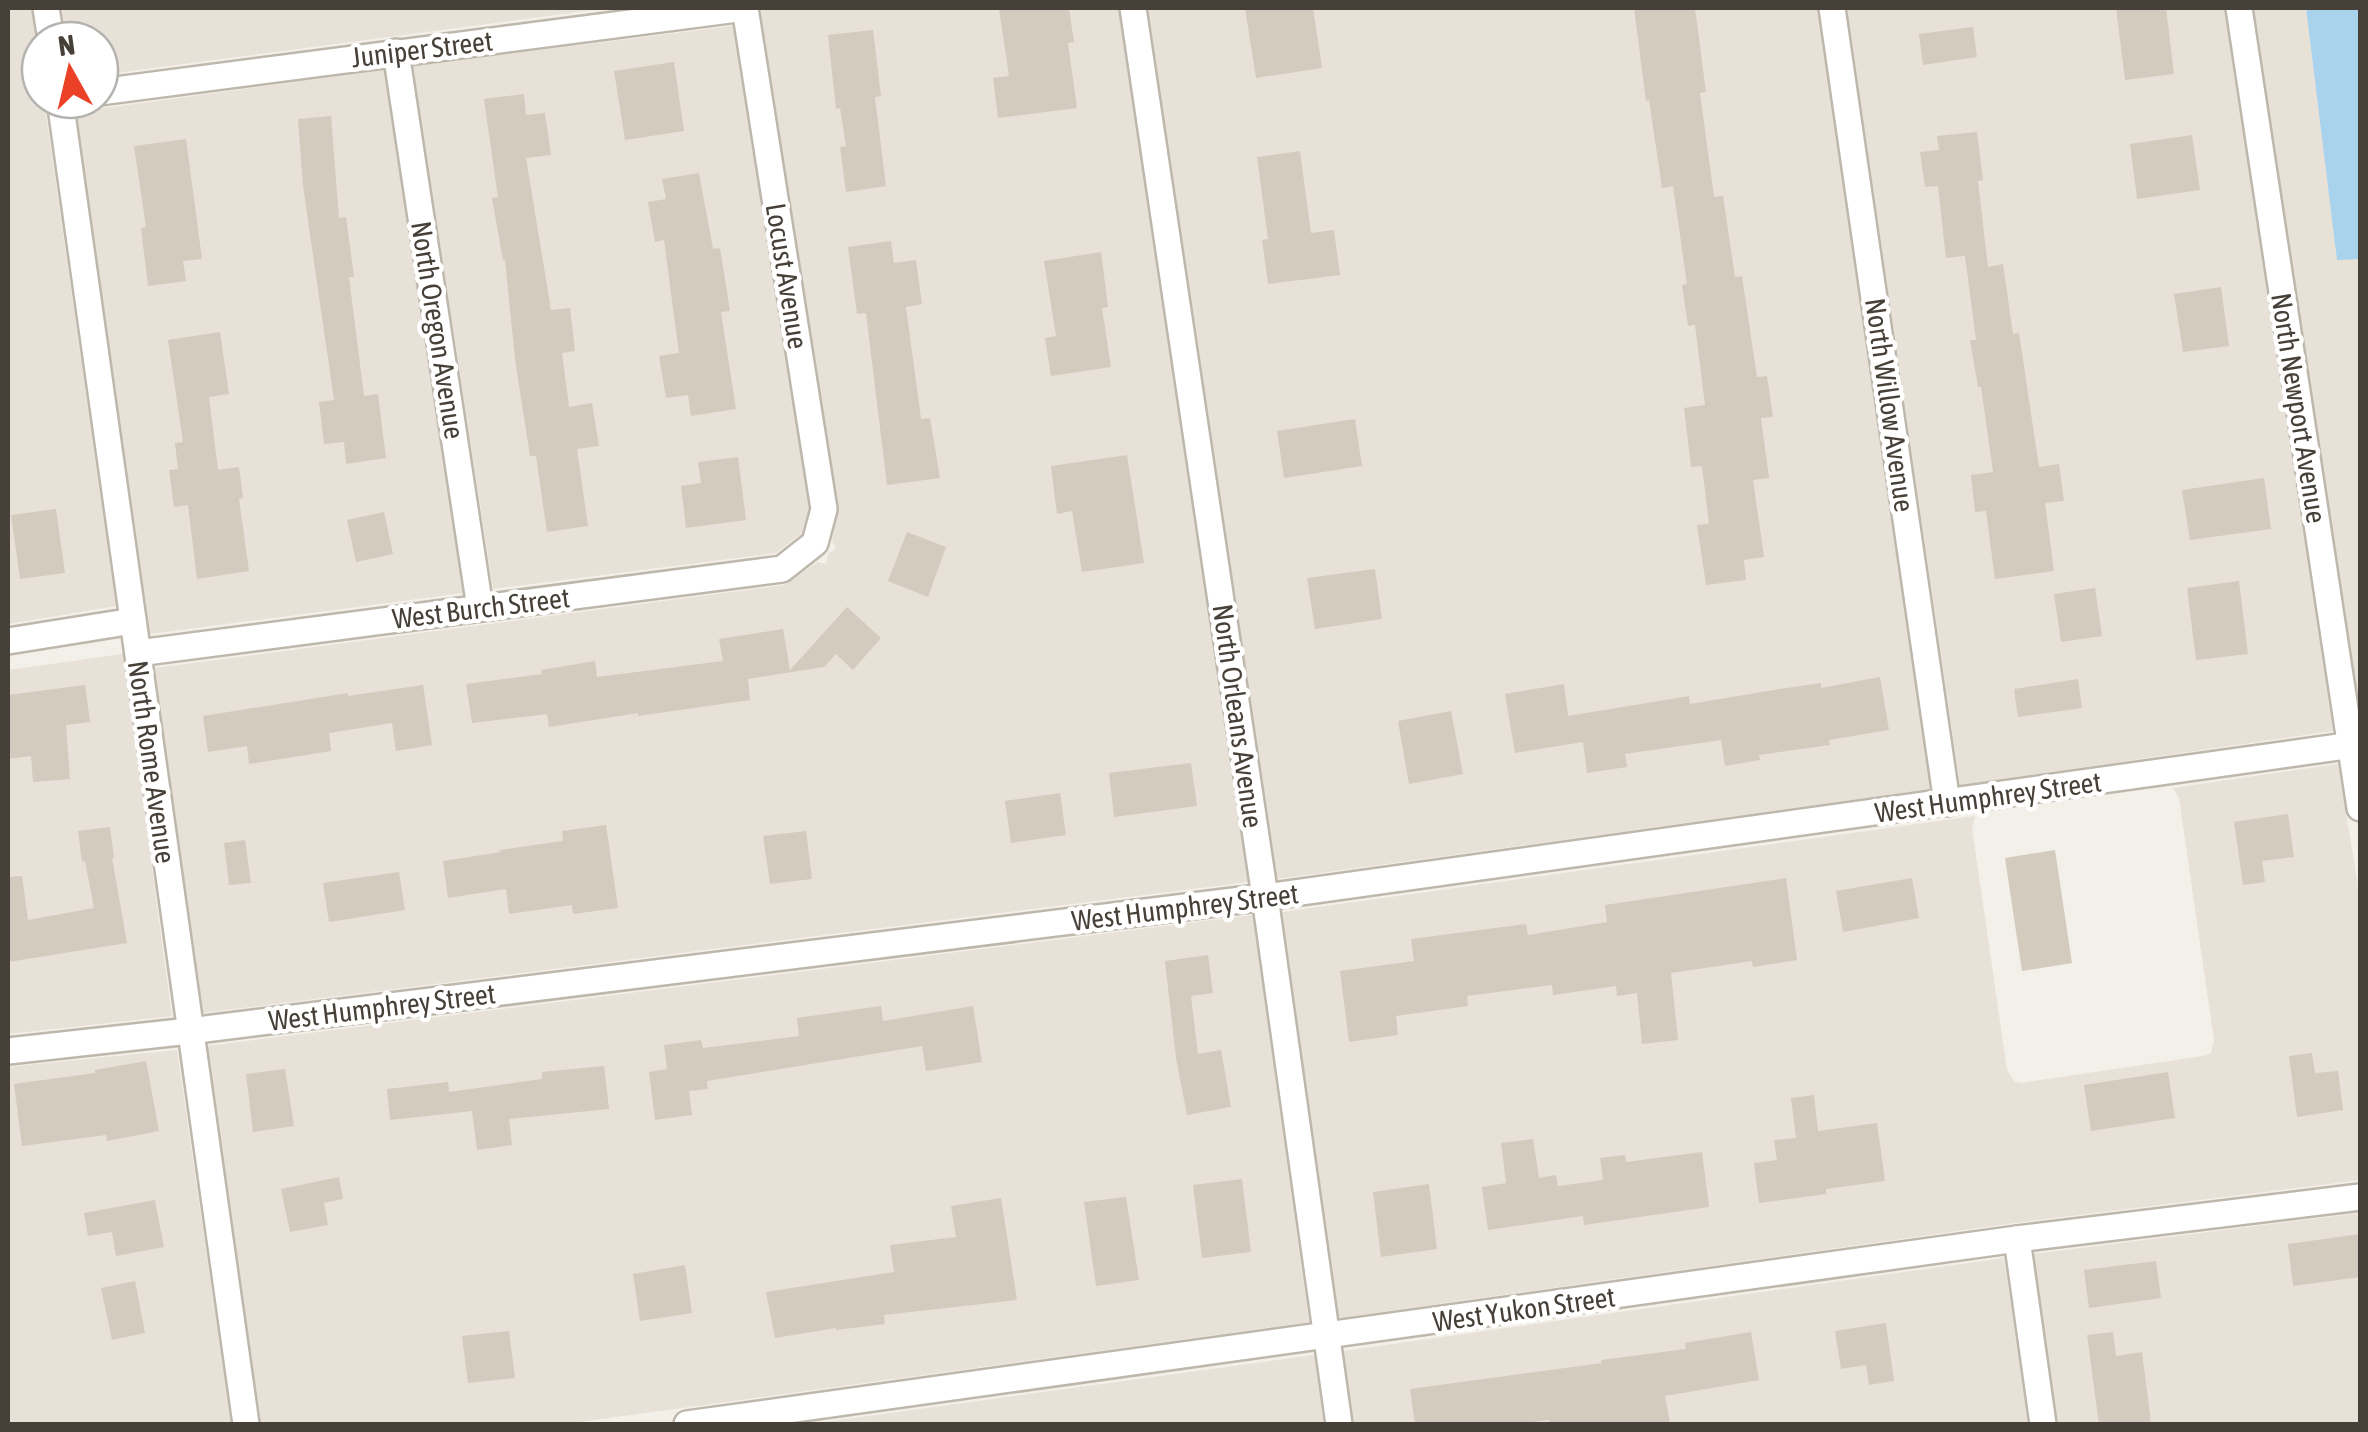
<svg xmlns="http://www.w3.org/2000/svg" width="2368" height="1432" viewBox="0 0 2368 1432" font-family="'Asap Condensed',sans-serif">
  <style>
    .residential { fill: #e7e1d7 }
    .water { fill: #a9d2ec }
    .building { fill: #d4cbbf }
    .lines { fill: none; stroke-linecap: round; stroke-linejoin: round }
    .street-casing { stroke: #beb7ac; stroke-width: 30 }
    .street { stroke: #fff; stroke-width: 25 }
    .labels { text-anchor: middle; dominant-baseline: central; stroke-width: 9; stroke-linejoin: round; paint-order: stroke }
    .street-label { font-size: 28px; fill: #464038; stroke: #fff }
  </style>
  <rect width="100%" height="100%" fill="#f3f0e9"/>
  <g class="residential">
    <polygon points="8,8 31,8 40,71 40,100 44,100 116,606 8,624"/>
    <polygon points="61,8 608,8 100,75 100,40 66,40"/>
    <polygon points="760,8 1118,8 1248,882 202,1013 155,668 784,585 818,562 826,564 828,554 836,548 832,541 838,506"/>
    <polygon points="1148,8 1817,8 1930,789 1277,879"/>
    <polygon points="1847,8 2224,8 2333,731 1960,785"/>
    <polygon points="2254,8 2306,8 2337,259 2360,259 2360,715"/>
    <polygon points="733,26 809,508 802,533 776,553 493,589 413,66"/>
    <polygon points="384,70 463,593 150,634 76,112"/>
    <polygon points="123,654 172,1016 8,1034 8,670"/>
    <polygon points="2338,764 2360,898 2360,1180 2014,1223 1338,1318 1282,912 1975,816 1972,828 2007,1070 2014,1081 2021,1083 2203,1056 2211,1053 2214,1040 2179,798 2173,788"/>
    <polygon points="1253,915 1309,1322 565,1424 261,1424 206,1046"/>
    <polygon points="177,1050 231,1424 8,1424 8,1067"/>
    <polygon points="2360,1213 2360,1424 2058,1424 2033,1254"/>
    <polygon points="2004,1258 2028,1424 1354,1424 1343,1351"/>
    <polygon points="1314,1355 1324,1424 810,1424"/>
  </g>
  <polygon class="water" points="2306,8 2360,8 2360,259 2337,260"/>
  <g class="building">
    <polygon points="1012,8 1069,8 1074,42 1068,43 1077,108 998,118 993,78 1009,76 999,9"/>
    <polygon points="1245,8 1313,8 1322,68 1256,78"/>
    <polygon points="1634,8 1695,8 1706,92 1700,93 1714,197 1723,196 1735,277 1742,276 1757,377 1767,376 1773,417 1761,418 1769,478 1753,480 1764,557 1744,560 1746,580 1706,585 1697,525 1709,524 1702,466 1691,467 1684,408 1705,405 1695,325 1688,326 1682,285 1687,284 1673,186 1662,188 1649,100 1646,101"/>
    <polygon points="2116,8 2166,8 2174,74 2125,80"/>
    <polygon points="1973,27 1977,57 1923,65 1919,34"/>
    <polygon points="873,30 881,96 875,97 886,186 846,192 840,147 846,146 840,108 836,109 828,35"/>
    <polygon points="674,62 684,131 625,140 614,71"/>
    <polygon points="524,94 526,115 545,113 551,155 526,158 551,310 570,308 575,351 562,353 569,407 592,403 599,446 577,449 588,526 547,532 536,456 530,456 515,359 505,260 503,260 492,198 498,197 484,99"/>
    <polygon points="331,116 339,218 346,217 354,277 349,277 364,396 378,394 386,458 346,464 344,442 324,444 319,402 334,400 303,186 298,119"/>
    <polygon points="1977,132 1983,180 1978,181 1988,267 2003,264 2013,334 2019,333 2039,467 2059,464 2064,501 2045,503 2054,571 1995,579 1986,511 1975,512 1971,475 1993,472 1981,387 1978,387 1970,340 1976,340 1965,256 1946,258 1938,186 1925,187 1920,152 1939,150 1937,136"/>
    <polygon points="2192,135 2200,190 2137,199 2130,144"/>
    <polygon points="186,139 202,259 183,261 186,281 148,286 141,228 146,227 134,146"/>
    <polygon points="1300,151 1311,233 1334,230 1340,275 1268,284 1262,240 1268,239 1257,157"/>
    <polygon points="699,173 713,249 720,248 730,311 721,312 736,409 691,416 688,395 666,398 659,356 679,353 664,240 655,242 648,202 666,199 662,179"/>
    <polygon points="891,241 894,263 916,260 922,304 906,307 921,419 930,418 940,478 887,485 866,313 857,314 848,247"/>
    <polygon points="1101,252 1108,307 1102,308 1111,367 1051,376 1045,338 1056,336 1044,261"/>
    <polygon points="2221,287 2229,346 2183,352 2174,294"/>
    <polygon points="220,332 229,394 209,397 218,470 239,467 243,498 239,499 249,571 197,579 188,505 174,507 169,470 178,469 175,443 183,442 168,340"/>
    <polygon points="1355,419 1362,466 1284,478 1277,431"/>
    <polygon points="1127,455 1144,563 1082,572 1072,511 1057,514 1051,466"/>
    <polygon points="738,457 746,520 686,528 681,486 701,483 698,462"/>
    <polygon points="2264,478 2271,529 2190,540 2182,490"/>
    <polygon points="56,509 65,573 20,579 11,515"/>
    <polygon points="384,512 393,554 356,562 347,520"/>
    <polygon points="907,532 946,547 928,597 888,581"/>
    <polygon points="1375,569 1382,619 1315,629 1307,578"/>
    <polygon points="2239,581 2248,654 2196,660 2187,588"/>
    <polygon points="2095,588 2102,636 2061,642 2054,594"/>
    <polygon points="847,607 881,638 853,670 836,654 824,667 748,679 750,700 638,716 638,713 549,727 547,714 472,723 466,684 542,674 541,670 595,661 597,677 723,661 719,639 783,629 790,670"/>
    <polygon points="1880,677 1889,730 1829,740 1830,745 1759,755 1760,760 1725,766 1721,740 1625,754 1627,767 1587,773 1583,742 1515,753 1505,694 1564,684 1568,716 1689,696 1690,704 1780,689 1821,683 1821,688"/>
    <polygon points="2078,679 2082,708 2018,717 2014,689"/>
    <polygon points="85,685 90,722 66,725 70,779 33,782 31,756 8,759 8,695"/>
    <polygon points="423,685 432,745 396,751 392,723 329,733 331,751 249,764 247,746 208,752 203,716 348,693 348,696"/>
    <polygon points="1451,711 1463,774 1409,784 1398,721"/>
    <polygon points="1191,763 1197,806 1114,817 1109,773"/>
    <polygon points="1060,793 1066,835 1011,843 1005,801"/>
    <polygon points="2288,814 2294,857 2262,861 2265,882 2243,885 2234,822"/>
    <polygon points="606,825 618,908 573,914 572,905 509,914 506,889 448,898 443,861 501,852 500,850 563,841 562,831"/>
    <polygon points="110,827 114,858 112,858 127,943 8,962 8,877 22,876 28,920 94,908 85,861 82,862 78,831"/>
    <polygon points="806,831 812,879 770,884 763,836"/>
    <polygon points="245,840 251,883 229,885 224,843"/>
    <polygon points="2055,850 2072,963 2022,971 2005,858"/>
    <polygon points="399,872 405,910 329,922 323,883"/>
    <polygon points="1786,878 1797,960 1753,967 1752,961 1671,973 1678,1040 1642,1044 1637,993 1617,996 1616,986 1553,995 1552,985 1467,996 1468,1006 1396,1016 1398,1035 1349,1042 1340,971 1414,961 1411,939 1526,924 1528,935 1607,922 1605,905"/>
    <polygon points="1912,878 1919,918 1843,932 1836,891"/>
    <polygon points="1208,955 1213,993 1191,996 1198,1054 1221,1050 1231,1107 1187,1115 1176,1058 1165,961"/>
    <polygon points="881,1006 883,1021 973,1006 982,1062 926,1071 922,1046 707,1081 708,1089 689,1091 692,1115 655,1120 649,1072 667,1069 664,1045 701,1040 703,1048 799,1036 797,1018"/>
    <polygon points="2312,1053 2315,1073 2338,1071 2343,1110 2297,1117 2289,1056"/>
    <polygon points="146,1061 159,1131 107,1141 106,1135 22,1146 14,1084 95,1073 95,1070"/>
    <polygon points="604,1066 609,1109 509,1119 512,1145 477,1150 472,1111 390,1120 387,1089 448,1082 449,1092 542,1079 542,1072"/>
    <polygon points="285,1069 294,1126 253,1132 246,1074"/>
    <polygon points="2168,1072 2175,1118 2091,1131 2084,1085"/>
    <polygon points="1814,1095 1818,1131 1877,1123 1885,1181 1826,1189 1826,1194 1759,1203 1754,1163 1777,1160 1774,1140 1796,1138 1791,1098"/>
    <polygon points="1533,1139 1539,1178 1556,1175 1558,1186 1603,1180 1600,1158 1625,1155 1626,1162 1702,1152 1709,1207 1584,1225 1583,1216 1488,1230 1482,1187 1506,1183 1501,1143"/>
    <polygon points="339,1177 343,1199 324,1203 328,1225 290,1232 281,1189"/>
    <polygon points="1242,1179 1251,1252 1202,1258 1193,1185"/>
    <polygon points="1429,1184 1437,1249 1381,1257 1373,1192"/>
    <polygon points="1126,1197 1139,1280 1096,1286 1084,1202"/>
    <polygon points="1001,1198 1017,1300 884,1315 885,1324 836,1330 836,1328 775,1338 766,1292 894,1272 890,1245 956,1237 951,1206"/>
    <polygon points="155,1200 164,1247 116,1256 112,1232 88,1236 84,1213"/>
    <polygon points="2360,1234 2360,1277 2293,1286 2288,1244"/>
    <polygon points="2156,1261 2161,1298 2089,1308 2084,1270"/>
    <polygon points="685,1265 692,1313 640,1321 633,1274"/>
    <polygon points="135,1281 145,1333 112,1340 101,1288"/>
    <polygon points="1886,1323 1894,1381 1869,1385 1866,1365 1841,1369 1835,1331"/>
    <polygon points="509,1331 515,1378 468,1383 462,1336"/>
    <polygon points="1751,1332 1759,1380 1665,1396 1670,1424 1549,1424 1549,1420 1517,1424 1415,1424 1410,1389 1602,1363 1601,1360 1686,1349 1685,1343"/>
    <polygon points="2113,1332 2116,1356 2142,1352 2151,1423 2099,1424 2087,1335"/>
  </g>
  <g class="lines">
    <g class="street-casing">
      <g id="street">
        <polyline points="46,8 51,40"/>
        <polyline points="1133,8 1265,897 1339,1424"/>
        <polyline points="1832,8 1947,803"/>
        <polyline points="2239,8 2360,808"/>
        <polyline points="396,52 480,608"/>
        <polyline points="100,92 745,8"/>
        <polyline points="60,100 246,1424"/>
        <polyline points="8,641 133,621"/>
        <polyline points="138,653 782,569 815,543 824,509 745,8"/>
        <polyline points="8,1051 189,1031 1265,897 2360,744"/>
        <polyline points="2017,1239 2043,1424"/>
        <polyline points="687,1424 2017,1239 2360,1197"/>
      </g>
    </g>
    <use href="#street" class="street"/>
  </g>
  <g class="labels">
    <g class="street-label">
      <text transform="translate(422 49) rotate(-7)">Juniper Street</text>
      <text transform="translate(787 276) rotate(81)">Locust Avenue</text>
      <text transform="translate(438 330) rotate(81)">North Oregon Avenue</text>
      <text transform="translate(1890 405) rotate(82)">North Willow Avenue</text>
      <text transform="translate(2299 408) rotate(81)">North Newport Avenue</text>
      <text transform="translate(481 608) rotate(-7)">West Burch Street</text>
      <text transform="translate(1238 716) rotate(82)">North Orleans Avenue</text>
      <text transform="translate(152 762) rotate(82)">North Rome Avenue</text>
      <text transform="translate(1988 797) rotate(-8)">West Humphrey Street</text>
      <text transform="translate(1185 907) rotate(-7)">West Humphrey Street</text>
      <text transform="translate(382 1007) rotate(-7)">West Humphrey Street</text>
      <text transform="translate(1524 1309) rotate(-8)">West Yukon Street</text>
    </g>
  </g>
  <rect width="2368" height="1432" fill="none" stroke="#464038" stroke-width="20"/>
  <g transform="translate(70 70) rotate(352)"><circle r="48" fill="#ffffff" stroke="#b5b3af" stroke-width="2.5"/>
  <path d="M0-8L18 38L0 25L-18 38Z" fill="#eb4127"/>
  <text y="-15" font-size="28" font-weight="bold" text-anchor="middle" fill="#464038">N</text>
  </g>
</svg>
